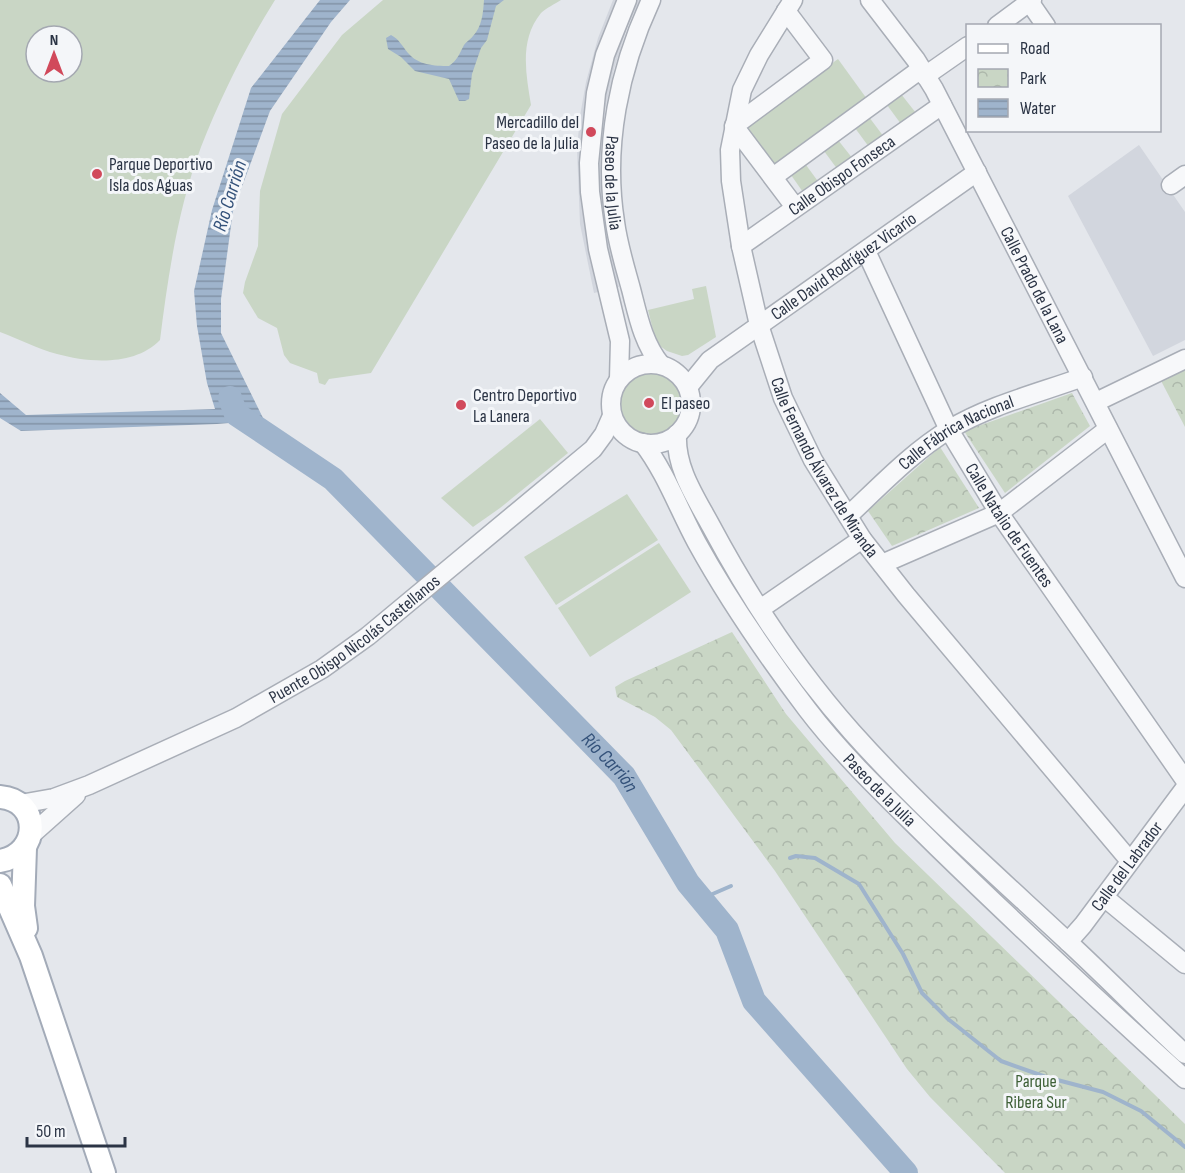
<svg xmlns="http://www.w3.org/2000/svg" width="1185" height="1173" viewBox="0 0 1185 1173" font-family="'Sofia Sans Condensed',sans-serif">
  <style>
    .built { fill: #d2d6de }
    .grass { fill: #c9d6c5; fill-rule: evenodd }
    .park { fill: url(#park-crowns) }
    .water { fill: url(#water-rules) }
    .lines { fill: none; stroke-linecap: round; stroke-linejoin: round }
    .stream { stroke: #9fb4cc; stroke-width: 4 }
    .river { stroke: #9fb4cc; stroke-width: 24 }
    .minor-casing { stroke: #a9aeb7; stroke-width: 21 }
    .major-casing { stroke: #a3abb8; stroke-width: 26 }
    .minor { stroke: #f7f8fa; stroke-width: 18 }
    .major { stroke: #fff; stroke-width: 22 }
    .poi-dot { fill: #d1495b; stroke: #f4f6f9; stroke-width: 2 }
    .labels { text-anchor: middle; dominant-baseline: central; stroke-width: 6; stroke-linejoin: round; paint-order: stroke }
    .poi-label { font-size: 18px; fill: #2b3445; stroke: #f4f6f9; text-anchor: start }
    .street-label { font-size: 18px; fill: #2b3445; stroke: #f4f6f9 }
    .park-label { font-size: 18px; fill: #3f6138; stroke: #f4f6f9 }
    .water-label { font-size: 20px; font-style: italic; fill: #34527a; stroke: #f4f6f9 }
  </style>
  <defs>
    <pattern id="park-crowns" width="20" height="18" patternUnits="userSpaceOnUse" patternTransform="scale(1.5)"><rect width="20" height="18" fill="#c9d6c5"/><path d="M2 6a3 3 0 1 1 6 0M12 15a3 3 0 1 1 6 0" fill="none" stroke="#adb8ab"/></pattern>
    <pattern id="water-rules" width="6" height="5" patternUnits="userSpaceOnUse" patternTransform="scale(1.5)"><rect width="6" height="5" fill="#9fb4cc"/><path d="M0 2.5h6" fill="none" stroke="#8293a7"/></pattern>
  </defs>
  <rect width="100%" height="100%" fill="#e4e7ec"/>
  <g class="built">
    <polygon points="613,0 640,0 627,28 614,69 605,110 601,152 603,205 619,287 594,293 580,224 577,149 580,116 586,82 598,38"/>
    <polygon points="1139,145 1185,212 1185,340 1153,356 1068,196"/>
  </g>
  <g class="grass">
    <path d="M0,0H275C246,46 221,96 201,147C178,208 168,276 160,340C135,366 90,363 57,354C38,349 19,339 0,332ZM36,36H72V72H36Z"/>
    <path d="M383,0H561C555,4 546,8 541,13C519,40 526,74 531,105L371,373L329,379L325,385L319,383L317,373L290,363L284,355L277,328L258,318L243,293L245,282L258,246L260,191L282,114L342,35Z"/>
    <polygon points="838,59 867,99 775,165 746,125"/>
    <polygon points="901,94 916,113 901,124 887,105"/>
    <polygon points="869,117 884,137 869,147 855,128"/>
    <polygon points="838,140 853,159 838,170 824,151"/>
    <polygon points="806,165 820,184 805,195 791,175"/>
    <polygon points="706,286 716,337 688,355 682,356 667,351 660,346 655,338 648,310 694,299 692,289"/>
    <circle cx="651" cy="404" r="40"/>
    <polygon points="540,419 568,453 500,508 473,527 441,498"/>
    <polygon points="627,494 658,540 556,605 524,557"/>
    <polygon points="659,543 691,592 590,657 558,608"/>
  </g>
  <g class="park">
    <polygon points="1185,359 1185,427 1157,373"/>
    <polygon points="1072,393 1090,426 1005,493 964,431"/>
    <polygon points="940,447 979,508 892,546 868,511"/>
    <polygon points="732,632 786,714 895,843 1185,1124 1185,1173 1005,1173 930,1097 907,1069 775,871 671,730 655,717 617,697 615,687 625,681"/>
  </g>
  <g class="water">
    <polygon points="320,0 350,0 331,22 270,111 233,211 221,299 221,333 264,420 217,424 21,431 0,418 0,393 26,415 215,409 207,383 197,326 194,291 212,210 251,88"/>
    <path d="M484,0H504L496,6L487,40L481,48L472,74L469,99L465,101H459L449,79L415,71L401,57L388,49L386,38L391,35C399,39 402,46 408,53C418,65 434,66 449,66C457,60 459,55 463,47C465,42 470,40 473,36C482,26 483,14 484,0Z"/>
  </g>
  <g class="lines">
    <g class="stream">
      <polyline points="790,858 796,856 815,858 859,884 903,954 922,993 948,1019 1001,1061 1046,1077 1103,1092 1141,1111 1185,1147"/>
      <polyline points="701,899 731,886"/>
    </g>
    <path class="river" id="s1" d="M230,398L236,414L333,479L624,776L688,883L727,930L754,1001L906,1173"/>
    <g class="minor-casing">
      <g id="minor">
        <path id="s2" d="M651,0C619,69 603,146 615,222C618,245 625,267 631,289C638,316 643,343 661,365"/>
        <path id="s3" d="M793,0L759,55L742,90L730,150L731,181L741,246L759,325L783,398L813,460L862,539L906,595L1130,861"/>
        <path id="s4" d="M870,0L916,60L934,89L1185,578"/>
        <polyline points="1028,0 1046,26"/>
        <polyline points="786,11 823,60 734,126 795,207"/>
        <polyline points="997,26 1032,0"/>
        <polyline points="925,76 968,46"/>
        <polyline points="773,177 921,69"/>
        <polyline points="1171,185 1185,175"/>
        <path id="s5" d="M741,246L942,105"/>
        <path id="s6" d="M866,251L949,430L999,513L1185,780"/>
        <circle cx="651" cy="404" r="40"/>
        <polyline points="619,379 620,341 598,249 590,192 589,163 596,93 605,55 627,0"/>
        <path id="s7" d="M688,387L710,360L977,172"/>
        <polyline points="1096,402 1185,359"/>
        <path d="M677,434C675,468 696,498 711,526C750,599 797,670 852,732C918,806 994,873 1067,941C1107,978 1145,1017 1185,1054"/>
        <path id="s8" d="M643,443C666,473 679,510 697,543C729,601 767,656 807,709C845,759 892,802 937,847C1018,926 1101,1003 1185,1079"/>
        <path id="s9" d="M848,516C880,486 912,452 950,429C990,405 1039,393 1083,377"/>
        <polyline points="882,564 999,513 1108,429"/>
        <polyline points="760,609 862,539"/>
        <path id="s10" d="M20,804L54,798L89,785L236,718L322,669L368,636L593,449L604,434L612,416"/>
        <polyline points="30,836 76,795"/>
        <polyline points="1104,897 1185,964"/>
        <path id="s11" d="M1068,942L1083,925L1185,788"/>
      </g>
    </g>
    <g class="major-casing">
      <g id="major">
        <path d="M0,797C41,800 41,854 0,861"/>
        <polyline points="25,848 23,906 26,928"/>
        <polyline points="0,885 31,956 104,1173"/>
      </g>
    </g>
    <use href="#minor" class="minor"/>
    <use href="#major" class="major"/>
  </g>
  <g class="poi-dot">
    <circle cx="591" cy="132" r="6"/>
    <circle cx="97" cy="174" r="6"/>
    <circle cx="649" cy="403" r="6"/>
    <circle cx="461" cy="405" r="6"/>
  </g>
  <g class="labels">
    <g class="poi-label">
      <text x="579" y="122" text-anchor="end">Mercadillo del<tspan x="579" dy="21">Paseo de la Julia</tspan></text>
      <text x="109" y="164">Parque Deportivo<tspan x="109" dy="21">Isla dos Aguas</tspan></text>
      <text x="473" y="395">Centro Deportivo<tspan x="473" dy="21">La Lanera</tspan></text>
      <text x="661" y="403">El paseo</text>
    </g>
    <g class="street-label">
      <text stroke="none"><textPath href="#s5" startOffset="123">Calle Obispo Fonseca</textPath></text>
      <text stroke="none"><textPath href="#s2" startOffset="189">Paseo de la Julia</textPath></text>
      <text stroke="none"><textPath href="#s7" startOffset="198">Calle David Rodríguez Vicario</textPath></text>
      <text stroke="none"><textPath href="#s4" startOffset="330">Calle Prado de la Lana</textPath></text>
      <text stroke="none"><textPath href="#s9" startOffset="138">Calle Fábrica Nacional</textPath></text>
      <text stroke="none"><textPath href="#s3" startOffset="500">Calle Fernando Álvarez de Miranda</textPath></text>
      <text stroke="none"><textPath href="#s6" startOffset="310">Calle Natalio de Fuentes</textPath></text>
      <text stroke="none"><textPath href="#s10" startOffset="376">Puente Obispo Nicolás Castellanos</textPath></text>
      <text stroke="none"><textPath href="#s8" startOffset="422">Paseo de la Julia</textPath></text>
      <text stroke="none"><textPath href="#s11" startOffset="96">Calle del Labrador</textPath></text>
    </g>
    <g class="park-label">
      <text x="1036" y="1081">Parque<tspan x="1036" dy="21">Ribera Sur</tspan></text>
    </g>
    <g class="water-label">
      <text transform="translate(230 196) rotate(-73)">Río Carrión</text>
      <text stroke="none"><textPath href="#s1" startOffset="530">Río Carrión</textPath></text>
    </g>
  </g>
  <rect x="966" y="24" width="195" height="108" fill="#f4f6f9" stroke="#a4a8b1" stroke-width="1.5"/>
  <rect x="978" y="44" width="30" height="9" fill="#ffffff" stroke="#a4a8b1" stroke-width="1.5"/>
  <text x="1020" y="54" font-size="18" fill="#2b3445">Road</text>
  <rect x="978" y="69" width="30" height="18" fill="url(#park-crowns)" stroke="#a4a8b1" stroke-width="1.5"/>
  <text x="1020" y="84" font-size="18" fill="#2b3445">Park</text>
  <rect x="978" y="99" width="30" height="18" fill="url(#water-rules)" stroke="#a4a8b1" stroke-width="1.5"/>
  <text x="1020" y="114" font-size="18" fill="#2b3445">Water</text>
  <g transform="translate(54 54)"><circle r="28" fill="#f4f6f9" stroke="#a4a8b1" stroke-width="1.5"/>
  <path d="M0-4.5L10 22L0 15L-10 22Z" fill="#d1495b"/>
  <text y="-9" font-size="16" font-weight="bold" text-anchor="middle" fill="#2b3445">N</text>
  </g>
  <path d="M27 1137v9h98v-9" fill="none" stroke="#2b3445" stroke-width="3"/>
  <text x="36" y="1137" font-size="18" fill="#2b3445" stroke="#f4f6f9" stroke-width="4.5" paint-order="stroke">50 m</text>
</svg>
